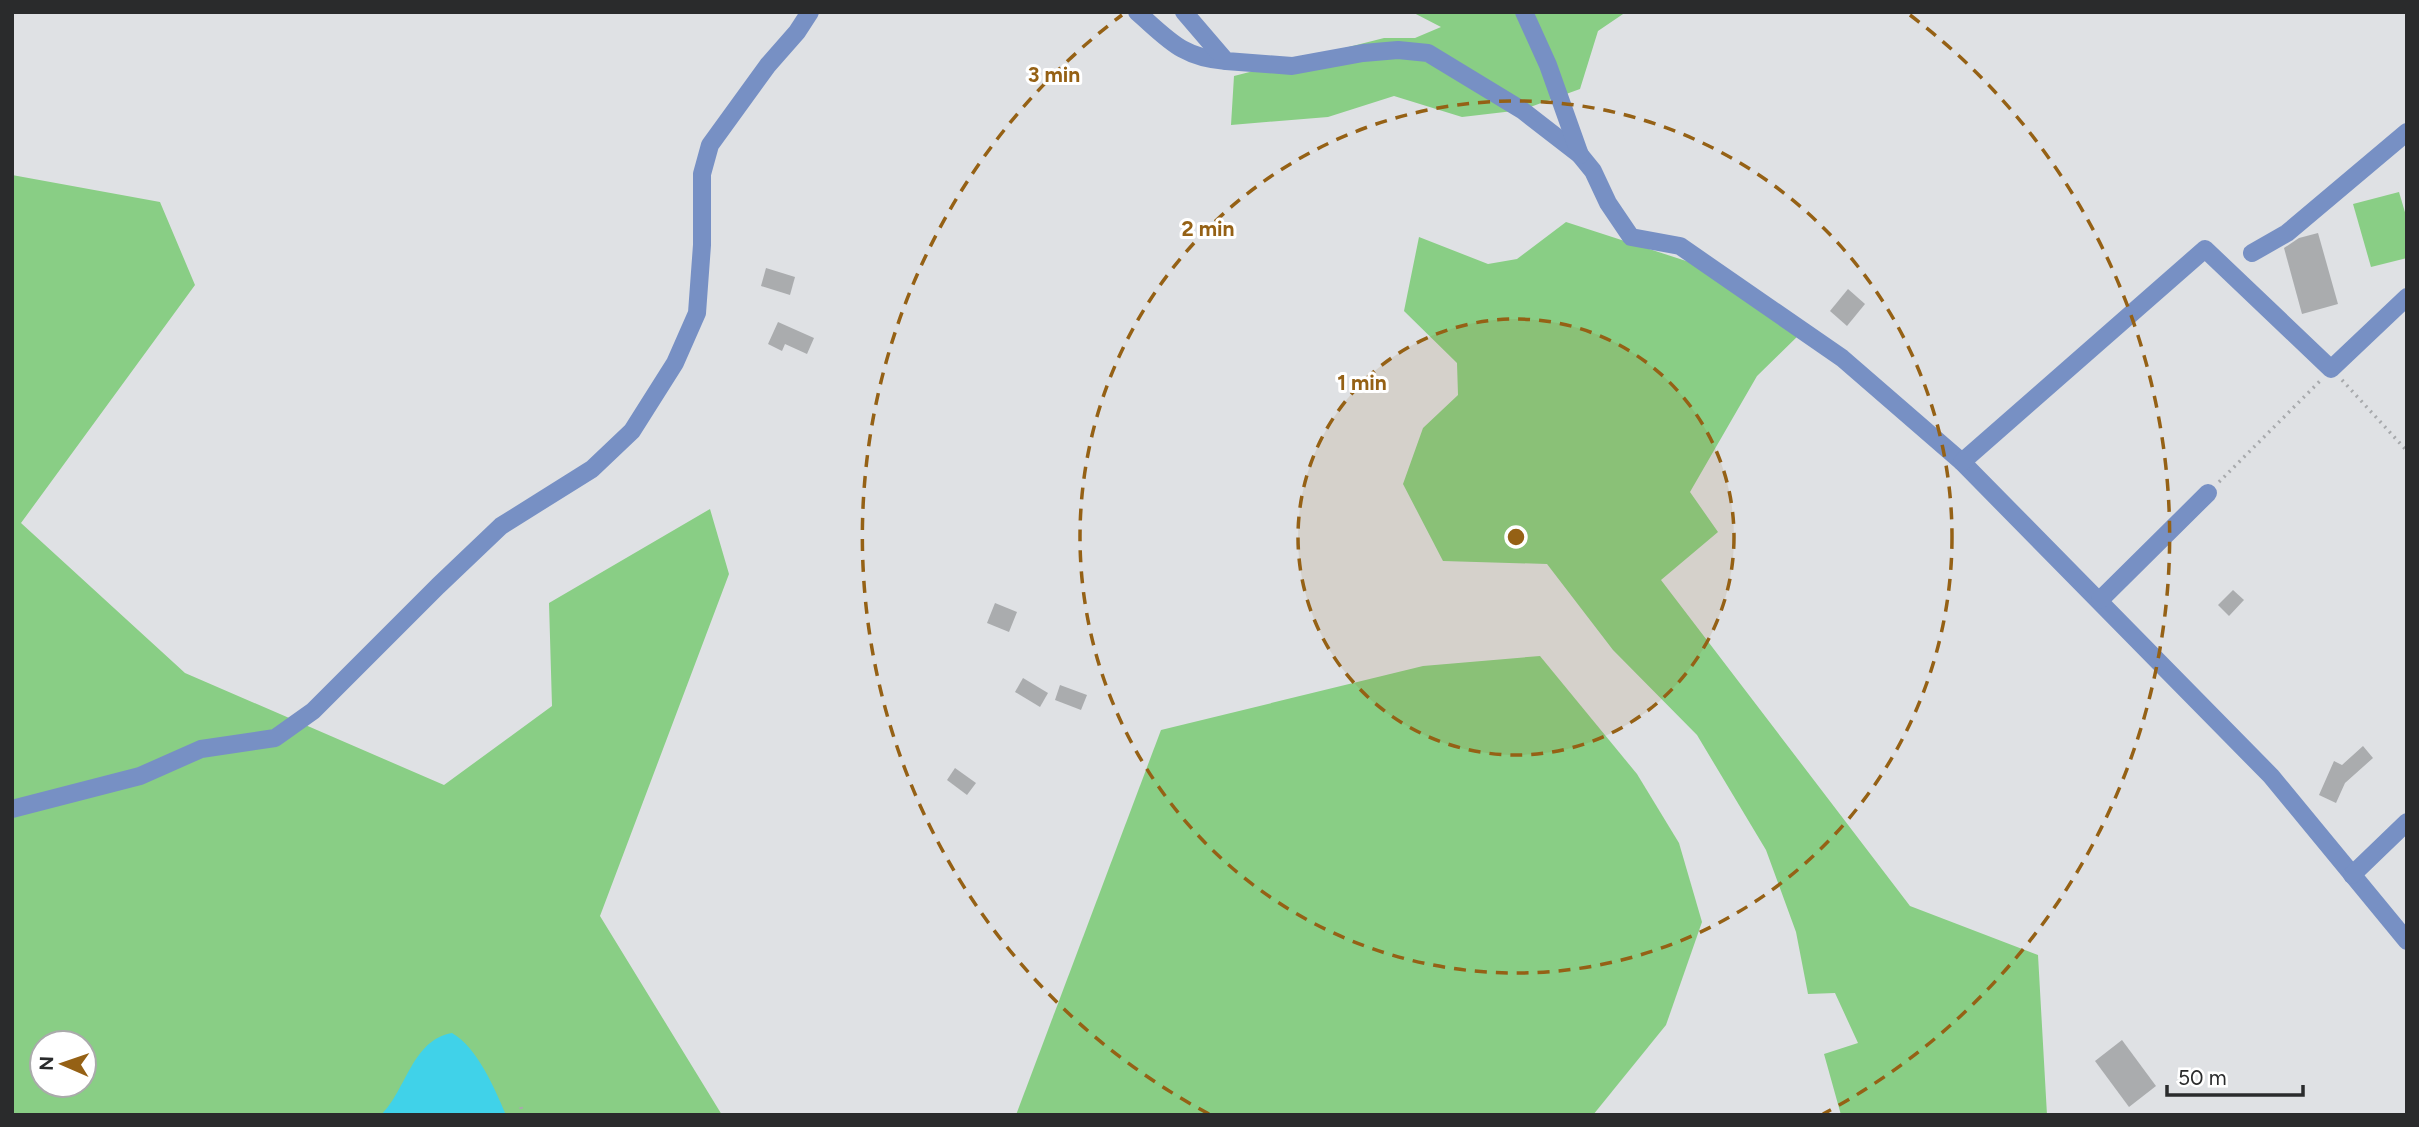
<svg xmlns="http://www.w3.org/2000/svg" width="2419" height="1127" viewBox="0 0 2419 1127" font-family="Figtree,sans-serif">
  <style>
    .green { fill: #89ce85; fill-rule: evenodd }
    .water { fill: #40d2e9 }
    .building { fill: #aaacae }
    .lines { fill: none; stroke-linecap: round; stroke-linejoin: round }
    .path { stroke: #a7a9ac; stroke-width: 3.5; stroke-dasharray: 2 5; stroke-linecap: butt }
    .minor { stroke: #7790c4; stroke-width: 18 }
    .ring { fill: none; stroke: #956115; stroke-width: 3.5; stroke-dasharray: 12 9 }
    .centre { fill: #956115; stroke: #fff; stroke-width: 3.5 }
    .ring-label { font-size: 21px; text-anchor: middle; font-weight: bold; fill: #956115; stroke: #fff; stroke-width: 6; stroke-linejoin: round; paint-order: stroke }
  </style>
  <rect width="100%" height="100%" fill="#dfe1e4"/>
  <g class="green">
    <polygon points="1412,12 1626,12 1598,31 1580,89 1522,110 1462,117 1394,96 1328,117 1231,125 1234,76 1384,38 1415,38 1441,27"/>
    <path d="M12,175L160,202L195,285L21,523L185,673L444,785L552,706L549,603L710,509L729,574L600,916L722,1115H12ZM42,1043H84V1085H42Z"/>
    <polygon points="2399,192 2407,219 2407,258 2371,267 2353,204"/>
    <polygon points="1566,222 1717,271 1803,331 1757,376 1690,492 1718,532 1661,580 1910,906 2038,955 2047,1115 1841,1115 1824,1054 1858,1043 1835,993 1808,994 1796,932 1766,850 1697,735 1613,650 1547,564 1443,561 1403,484 1423,428 1458,395 1457,363 1404,311 1419,237 1488,264 1517,259"/>
    <polygon points="1540,656 1637,774 1679,843 1702,922 1666,1025 1593,1115 1016,1115 1161,730 1423,666"/>
  </g>
  <path class="water" d="M452,1033C477,1047 495,1089 506,1115H381C407,1089 412,1040 452,1033Z"/>
  <g class="building">
    <polygon points="2318,233 2338,304 2302,314 2284,248 2299,238"/>
    <polygon points="766,268 795,277 790,295 761,286"/>
    <polygon points="1848,289 1865,304 1847,326 1830,311"/>
    <polygon points="778,322 814,338 807,354 785,344 782,351 768,344"/>
    <polygon points="2233,590 2244,600 2229,616 2218,605"/>
    <polygon points="995,603 1017,612 1009,632 987,623"/>
    <polygon points="1023,678 1048,693 1040,707 1015,692"/>
    <polygon points="1060,685 1087,695 1081,710 1055,700"/>
    <polygon points="2363,746 2373,758 2345,783 2336,803 2319,795 2334,761 2342,765"/>
    <polygon points="955,768 976,783 967,795 947,780"/>
    <polygon points="2122,1040 2156,1086 2129,1107 2095,1061"/>
  </g>
  <g class="lines">
    <g class="path">
      <polyline points="2342,380 2407,451"/>
      <polyline points="2219,482 2320,381"/>
      <polyline points="521,1107 522,1115"/>
    </g>
    <g class="minor">
      <path d="M1137,12C1168,39 1182,58 1226,61"/>
      <polyline points="1184,12 1226,61 1292,66 1363,53 1398,50 1428,53 1522,110 1580,155 1593,171 1608,203 1631,237 1680,246 1842,358 1962,462 2271,776 2407,941"/>
      <polyline points="1524,12 1548,65 1580,155"/>
      <polyline points="2252,253 2287,233 2407,132"/>
      <polyline points="1962,462 2205,249 2331,369 2407,297"/>
      <polyline points="2100,600 2208,493"/>
      <polyline points="12,809 140,776 201,749 275,738 313,711 438,586 501,526 592,469 632,431 675,363 697,313 702,245 702,174 710,145 768,65 797,32 810,12"/>
      <polyline points="2352,875 2407,822"/>
    </g>
  </g>
  <circle cx="1516" cy="537" r="218" fill="#956115" fill-opacity=".12"/>
  <g class="ring">
    <circle cx="1516" cy="537" r="218"/>
    <circle cx="1516" cy="537" r="436"/>
    <path d="M1209 1114A654 654 0 0 1 1122 15M1910 15A654 654 0 0 1 1823 1114"/>
  </g>
  <circle cx="1516" cy="537" r="10" class="centre"/>
  <g class="ring-label">
    <text x="1054" y="82">3 min</text>
    <text x="1208" y="236">2 min</text>
    <text x="1362" y="390">1 min</text>
  </g>
  <rect width="2419" height="1127" fill="none" stroke="#2a2b2c" stroke-width="28"/>
  <g transform="translate(63 1064) rotate(272)"><circle r="33" fill="#ffffff" stroke="#aaaaab" stroke-width="2"/>
  <path d="M0-5L12 26L0 18L-12 26Z" fill="#956115"/>
  <text y="-10" font-size="19" font-weight="bold" text-anchor="middle" fill="#2a2b2c">N</text>
  </g>
  <path d="M2167 1085v10h136v-10" fill="none" stroke="#2a2b2c" stroke-width="3.5"/>
  <text x="2178" y="1085" font-size="21" fill="#2a2b2c" stroke="#ffffff" stroke-width="5" paint-order="stroke">50 m</text>
</svg>
